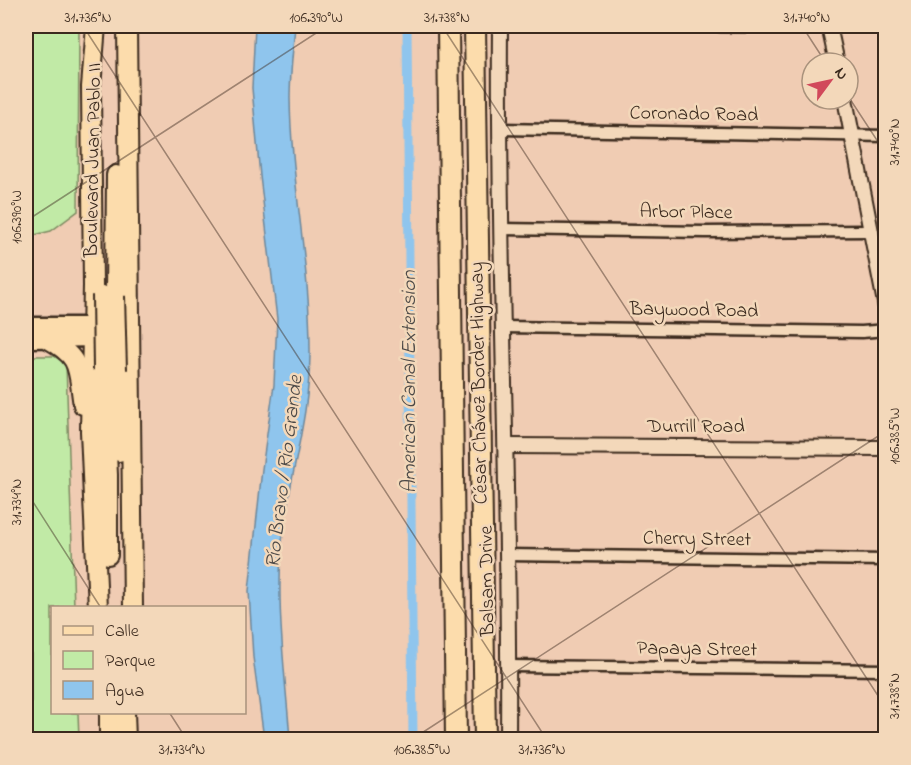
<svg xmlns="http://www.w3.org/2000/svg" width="911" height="765" viewBox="0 0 911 765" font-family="'Indie Flower',sans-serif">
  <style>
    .green { fill: #c1eaa6; stroke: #7e8a62; stroke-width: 1.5 }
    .water { fill: #8fc5ed; stroke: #6d879a; stroke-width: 1.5 }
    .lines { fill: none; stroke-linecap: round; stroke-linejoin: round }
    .canal { stroke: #8fc5ed; stroke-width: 9 }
    .minor-casing { stroke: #3b2a1e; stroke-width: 15 }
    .tertiary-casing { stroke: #3b2a1e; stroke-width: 18 }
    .primary-casing { stroke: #3b2a1e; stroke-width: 21 }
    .trunk-casing { stroke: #3b2a1e; stroke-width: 22 }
    .motorway-casing { stroke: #3b2a1e; stroke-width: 24 }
    .minor { stroke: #f3d8ba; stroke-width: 10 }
    .tertiary { stroke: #f3d8ba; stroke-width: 14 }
    .primary { stroke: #fcdcac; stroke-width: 16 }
    .trunk { stroke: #fcdcac; stroke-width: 18 }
    .motorway { stroke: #fcdcac; stroke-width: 20 }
    .trunk-bridge-casing { stroke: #3b2a1e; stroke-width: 22; stroke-linecap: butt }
    .trunk-bridge { stroke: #fcdcac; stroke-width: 18 }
    .ticks { fill: none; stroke: #3b2a1e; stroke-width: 1.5; stroke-opacity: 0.45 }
    .labels { text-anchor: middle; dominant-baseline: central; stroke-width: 5; stroke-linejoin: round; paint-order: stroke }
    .street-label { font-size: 20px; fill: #3b2a1e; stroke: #f3d8ba }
    .water-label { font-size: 21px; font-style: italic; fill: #4c4947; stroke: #f3d8ba }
    .neatline { fill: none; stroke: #3b2a1e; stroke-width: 2 }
    .ticks-label { font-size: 15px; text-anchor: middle; fill: #3b2a1e }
  </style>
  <rect width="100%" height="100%" fill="#f0ccb3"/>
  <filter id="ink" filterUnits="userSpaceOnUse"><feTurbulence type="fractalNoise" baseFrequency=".0167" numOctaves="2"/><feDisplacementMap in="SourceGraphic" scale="12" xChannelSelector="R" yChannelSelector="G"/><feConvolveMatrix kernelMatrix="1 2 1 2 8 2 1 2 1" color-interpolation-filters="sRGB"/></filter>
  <g filter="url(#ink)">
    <g class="green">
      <polygon points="26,26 79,26 78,211 51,231 26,237"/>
      <polygon points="26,356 54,356 66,364 74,607 52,608 52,712 78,713 79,739 31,739 31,638 26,637"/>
    </g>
    <path class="water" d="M255,26H295C293,49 290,74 290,98C291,184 311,269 310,356C309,414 292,469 284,526C274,593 285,672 290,739H264L253,657L249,591L262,469L274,385L277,319L260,176L252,88Z"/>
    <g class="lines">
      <polyline class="canal" points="407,26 413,740"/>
      <g class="minor-casing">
        <g id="minor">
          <polyline points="720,26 829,27"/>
          <polyline points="501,129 886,136"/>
          <polyline points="501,229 706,232 871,231"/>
          <polyline points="502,327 862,332 886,330"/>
          <polyline points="507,555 886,560"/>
          <polyline points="509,666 886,670"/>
        </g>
      </g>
      <g class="tertiary-casing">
        <g id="tertiary">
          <path d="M500,26C498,264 510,501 508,740"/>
          <polyline points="829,26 837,63"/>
          <polyline points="845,99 886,308"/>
          <polyline points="506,446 886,448"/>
        </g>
      </g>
      <g class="primary-casing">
        <g id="primary">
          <polyline points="26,326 104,326"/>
          <polyline points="26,339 106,338"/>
        </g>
      </g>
      <g class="trunk-casing">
        <g id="trunk">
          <polyline points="96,26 91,87 93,286 90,431 98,608"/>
          <polyline points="127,26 133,608"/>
          <polyline points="115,296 116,175"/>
          <path d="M46,338C82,358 77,367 83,405"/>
          <polyline points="103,370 108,475 108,555"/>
          <polyline points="117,370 119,452"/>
          <polyline points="109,712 109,740"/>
          <polyline points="125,712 126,740"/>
        </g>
      </g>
      <g class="motorway-casing">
        <g id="motorway">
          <polyline points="448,26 456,740"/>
          <polyline points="475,26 485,740"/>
        </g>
      </g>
      <use href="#minor" class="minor"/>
      <use href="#tertiary" class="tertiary"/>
      <use href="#primary" class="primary"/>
      <use href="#trunk" class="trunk"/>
      <use href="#motorway" class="motorway"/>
      <g class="trunk-bridge-casing">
        <g id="trunk-bridge">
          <polyline points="102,295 103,370"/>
          <polyline points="115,296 117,370"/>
        </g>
      </g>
      <use href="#trunk-bridge" class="trunk-bridge"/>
    </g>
  </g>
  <path class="ticks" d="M83,26L547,740M442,26L886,708M802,26L826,63M848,96L886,154M26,221L327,26M26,491L101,608M169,712L187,740M411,740L886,431"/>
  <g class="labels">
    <g class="street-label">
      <text transform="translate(694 115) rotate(1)">Coronado Road</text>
      <text transform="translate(94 160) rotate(-89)">Boulevard Juan Pablo II</text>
      <text transform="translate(686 213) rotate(1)">Arbor Place</text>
      <text transform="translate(694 311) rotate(1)">Baywood Road</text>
      <text transform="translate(480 383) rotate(-91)">César Chávez Border Highway</text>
      <text x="696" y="427">Durrill Road</text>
      <text transform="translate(697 540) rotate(1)">Cherry Street</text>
      <text transform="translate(488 581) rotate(-91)">Balsam Drive</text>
      <text transform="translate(697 650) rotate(1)">Papaya Street</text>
    </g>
    <g class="water-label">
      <text transform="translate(410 382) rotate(-90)">American Canal Extension</text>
      <text transform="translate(285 472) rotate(-83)">Río Bravo / Rio Grande</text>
    </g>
  </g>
  <rect width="911" height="765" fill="none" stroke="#f3d8ba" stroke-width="66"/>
  <rect x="51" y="606" width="195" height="108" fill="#f3d8ba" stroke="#a9927c" stroke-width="1.5"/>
  <rect x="63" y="626" width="30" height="9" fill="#fcdcac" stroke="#a9927c" stroke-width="1.5"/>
  <text x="105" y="636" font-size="18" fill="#3b2a1e">Calle</text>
  <rect x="63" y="651" width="30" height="18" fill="#c1eaa6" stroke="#a9927c" stroke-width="1.5"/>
  <text x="105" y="666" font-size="18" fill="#3b2a1e">Parque</text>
  <rect x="63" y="681" width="30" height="18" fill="#8fc5ed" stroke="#a9927c" stroke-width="1.5"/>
  <text x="105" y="696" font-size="18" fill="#3b2a1e">Agua</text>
  <g transform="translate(830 81) rotate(57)"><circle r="28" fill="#f3d8ba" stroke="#a9927c" stroke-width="1.5"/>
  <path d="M0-4.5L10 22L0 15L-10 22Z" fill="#d1495b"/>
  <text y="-9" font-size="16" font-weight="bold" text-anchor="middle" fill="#3b2a1e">N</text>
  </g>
  <rect x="33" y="33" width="845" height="699" class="neatline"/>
  <g class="ticks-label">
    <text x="88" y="22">31.736°N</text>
    <text x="316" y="22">106.390°W</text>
    <text x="447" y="22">31.738°N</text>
    <text x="807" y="22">31.740°N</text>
    <text transform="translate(894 142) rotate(-90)" y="5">31.740°N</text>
    <text transform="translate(16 217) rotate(-90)" y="5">106.390°W</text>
    <text transform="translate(894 436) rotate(-90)" y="5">106.385°W</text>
    <text transform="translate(16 502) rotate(-90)" y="5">31.734°N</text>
    <text transform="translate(894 696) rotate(-90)" y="5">31.738°N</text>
    <text x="182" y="754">31.734°N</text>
    <text x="422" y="754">106.385°W</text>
    <text x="542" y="754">31.736°N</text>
  </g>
</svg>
